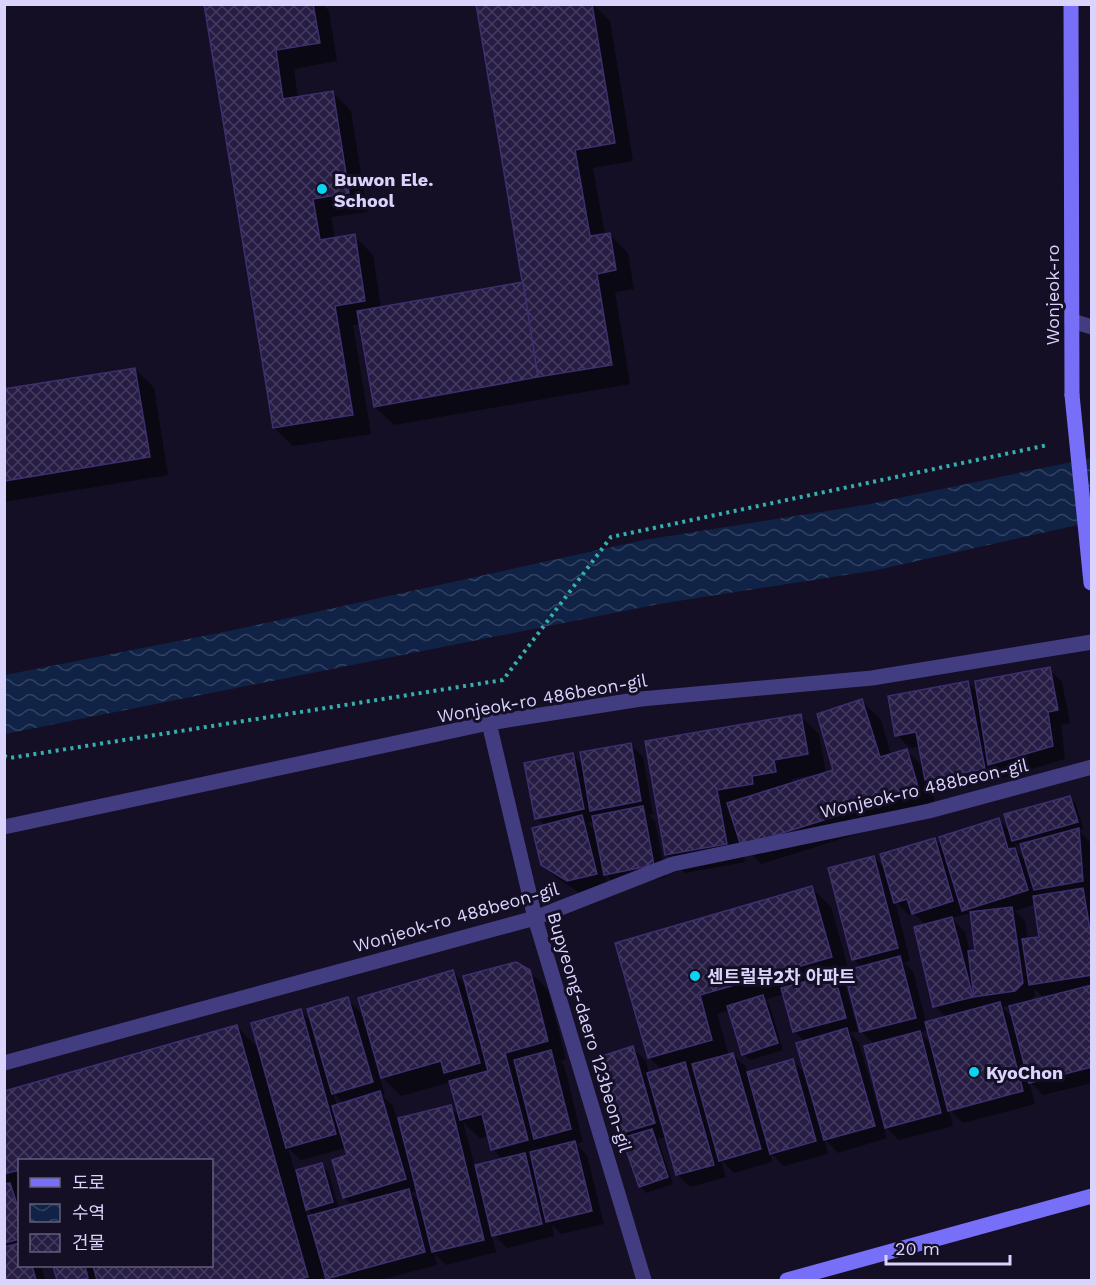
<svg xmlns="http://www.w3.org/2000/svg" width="1096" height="1285" viewBox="0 0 1096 1285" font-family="'Work Sans','Noto Sans KR',sans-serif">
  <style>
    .water { fill: url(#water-waves) }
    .shadow { fill: #0007; fill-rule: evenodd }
    .building { fill: url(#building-cross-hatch); stroke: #3e2f6f; stroke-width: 1.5 }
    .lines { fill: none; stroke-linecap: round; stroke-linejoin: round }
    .path { stroke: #34b1ae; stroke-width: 4; stroke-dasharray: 3 4.5; stroke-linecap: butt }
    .lane { stroke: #423d81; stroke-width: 15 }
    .secondary { stroke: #786ff9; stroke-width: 15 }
    .secondary-bridge { stroke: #786ff9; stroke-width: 15 }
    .poi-dot { fill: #0ad4f3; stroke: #140f24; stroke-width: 2 }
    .labels { text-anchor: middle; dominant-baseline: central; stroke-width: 6; stroke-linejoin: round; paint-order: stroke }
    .poi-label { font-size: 18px; font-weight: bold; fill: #dad4fd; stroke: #140f24; text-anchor: start }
    .street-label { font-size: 18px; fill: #dad4fd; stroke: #140f24 }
  </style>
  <defs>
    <pattern id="water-waves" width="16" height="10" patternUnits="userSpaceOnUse" patternTransform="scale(1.5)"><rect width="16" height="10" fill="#102347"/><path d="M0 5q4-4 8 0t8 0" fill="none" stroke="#324262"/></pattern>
    <pattern id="building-cross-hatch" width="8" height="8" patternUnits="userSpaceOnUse" patternTransform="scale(1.5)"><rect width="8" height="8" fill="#261c44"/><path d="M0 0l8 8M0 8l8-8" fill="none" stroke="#453c60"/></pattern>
  </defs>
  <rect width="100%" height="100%" fill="#140f24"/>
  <polygon class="water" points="1091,458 1091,522 877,570 659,604 5,734 5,675 229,631 644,540 865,505"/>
  <g class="shadow">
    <polygon points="205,4 322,4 329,11 337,61 294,69 298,98 332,92 351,111 367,212 331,217 335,239 354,236 373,255 381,308 524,283 478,4 593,4 610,21 633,161 593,168 605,235 609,234 628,253 634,289 615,292 630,384 394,425 375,407 361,324 353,325 371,434 293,446 274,428"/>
    <polygon points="135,369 154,388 168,475 4,502 4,391"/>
    <path d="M1049,669L1062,682L1070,723L1061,725L1065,759L1002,778L995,770L997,781L939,793L929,782L937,809L761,864L742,844L745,862L685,873L666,854L646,743L800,716L819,734L826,774L835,771L862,701L881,720L891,755L906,750L924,768L920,746L910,748L897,735L967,682L978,693ZM818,774V776L793,784L792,779Z"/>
    <path d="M630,744L643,757L653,814L649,815L655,821L666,877L618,887L605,874L609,887L581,894L556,877L542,864L545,826L537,818L572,755L584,766ZM595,822L597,833L588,823Z"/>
    <path d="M1070,798L1076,804L1083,828L1078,830L1091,843L1092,847V894L1088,895L1092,898V1083L1043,1095L1029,1081L1035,1104L963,1123L949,1109L953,1126L899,1140L886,1127L874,1044L861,1031L847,976L837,979L846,988L858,1031L850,1033L859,1043L887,1138L838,1153L824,1138L828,1154L784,1166L770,1152L772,1162L734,1173L721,1160L726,1177L690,1187L677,1174L667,1136L658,1139L673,1184L646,1193L640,1186L628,1138L623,1132L633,1048L646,1061L649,1074L662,1070L650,1058L617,944L812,888L831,907L849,971L862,968L854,959L874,857L887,870L934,839L944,849L999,820L1011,832ZM1014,841L1019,846L1022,845L1027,862L1018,852ZM895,901L909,915L914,914L926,925L935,1006L947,1018L926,1023L913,971L904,963L910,961ZM1036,904L1041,938L1028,940L1025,921L1015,911ZM967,914L972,919L977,952H970L965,932L951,918ZM1034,988L1045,999L1028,1003L1035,996ZM783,994L795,1031L805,1042L807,1075L793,1061L747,1073L746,1067L733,1055L729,1056L717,1014L729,1010L743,1054L750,1060L783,1050L769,1003L765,1000ZM1011,1006L1014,1019L1002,1007ZM928,1030L933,1046L920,1033ZM695,1069L697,1077L691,1070Z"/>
    <path d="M529,971L548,990L566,1059L560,1061L564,1065L583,1142L576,1144L587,1155L604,1224L561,1234L552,1225L554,1236L507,1248L491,1232L496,1252L446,1265L434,1253L437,1265L380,1280H329L324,1276L325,1280H58L55,1266H212V1160H20V1266H41L45,1280H4V1092L237,1027L260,1050L301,1011L312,1023L347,999L364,1016L453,972L467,987ZM379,1074L401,1096L451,1082L461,1118L450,1107L403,1140L393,1106L382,1095H385ZM333,1093L344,1104L337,1106ZM463,1122L480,1138L489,1136L493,1149L503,1160L475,1167ZM288,1148L301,1160L346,1148L348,1156L344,1197L353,1206L339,1209L328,1171L321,1165L295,1172ZM418,1191L421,1203L411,1193ZM304,1206L314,1216L308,1218Z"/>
  </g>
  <g class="building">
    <polygon points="204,4 313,4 320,43 276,50 283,99 333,91 349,193 313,199 320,240 355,234 365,301 335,306 353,415 273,428"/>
    <polygon points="476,4 550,4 550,7 567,4 592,4 615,143 575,150 590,236 610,233 616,270 597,274 612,365 538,377"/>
    <polygon points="523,282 538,377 374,407 357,311"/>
    <polygon points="135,368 150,457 4,481 4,389"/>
    <polygon points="1050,667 1058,710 1048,712 1053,746 988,765 975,681"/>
    <polygon points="968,681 985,769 925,780 916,732 895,736 888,696"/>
    <polygon points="862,699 880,757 907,749 919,790 741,846 727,803 833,770 817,714"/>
    <polygon points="801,714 808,754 774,760 776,772 752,776 753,784 717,790 727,844 665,855 645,741"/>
    <polygon points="631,743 641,801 590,811 580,752"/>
    <polygon points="573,753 584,809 535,819 524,763"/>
    <polygon points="1070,796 1078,822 1012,841 1004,814"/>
    <polygon points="643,806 654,865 604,875 592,816"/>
    <polygon points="582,815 597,874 567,881 541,865 532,828"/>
    <polygon points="999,818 1008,849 1015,848 1028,890 962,911 939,837"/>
    <polygon points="1079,828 1083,881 1034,890 1020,844"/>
    <polygon points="935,838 953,901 912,914 907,899 894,903 880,854"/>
    <polygon points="874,856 898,948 852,960 828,868"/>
    <polygon points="812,886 832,957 700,995 712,1040 648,1058 615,943"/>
    <polygon points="1083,888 1092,942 1092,975 1029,985 1022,939 1039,937 1033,896"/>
    <polygon points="1012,907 1023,983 1015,991 974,997 968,951 975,950 970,912"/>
    <polygon points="952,917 973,997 933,1007 914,927"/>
    <polygon points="900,956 916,1018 860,1032 844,971"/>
    <polygon points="516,962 530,970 548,1041 505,1053 528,1140 491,1150 482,1114 460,1120 449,1081 488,1071 463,976"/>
    <polygon points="453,970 480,1063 444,1073 441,1061 381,1078 358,998"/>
    <polygon points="834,974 846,1018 793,1032 781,988"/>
    <polygon points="1092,985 1092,1067 1029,1083 1009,1006"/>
    <polygon points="763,995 778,1043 742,1055 727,1006"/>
    <polygon points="348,997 373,1082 332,1094 307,1009"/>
    <polygon points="1000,1002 1023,1091 948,1111 925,1022"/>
    <polygon points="301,1009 336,1134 286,1148 251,1023"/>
    <polygon points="237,1025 308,1277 296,1280 97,1280 93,1266 212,1266 212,1160 64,1160 63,1158 54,1160 20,1160 20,1170 4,1174 4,1091"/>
    <polygon points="847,1028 875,1126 824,1140 796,1043"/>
    <polygon points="920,1031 941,1113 885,1128 864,1046"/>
    <polygon points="633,1046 655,1123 622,1133 599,1057"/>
    <polygon points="551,1050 571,1129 534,1139 514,1060"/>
    <polygon points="733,1053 761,1149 719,1161 692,1064"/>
    <polygon points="793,1059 816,1141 770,1154 747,1072"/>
    <polygon points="685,1062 714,1165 676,1175 647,1073"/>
    <polygon points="380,1091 406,1179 343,1198 332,1160 347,1155 332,1106"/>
    <polygon points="451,1105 484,1240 432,1252 398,1118"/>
    <polygon points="652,1129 668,1177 639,1187 622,1138"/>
    <polygon points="575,1141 592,1211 546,1222 530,1152"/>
    <polygon points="525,1153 542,1224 492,1236 475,1165"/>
    <polygon points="322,1163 333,1202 306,1210 296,1170"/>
    <polygon points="10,1183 20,1214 20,1239 4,1243 4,1184"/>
    <polygon points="409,1189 425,1252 326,1279 308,1216"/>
    <polygon points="20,1243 20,1266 32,1266 36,1280 4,1280 4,1247"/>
    <polygon points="53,1266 85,1266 88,1278 77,1280 57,1280"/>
  </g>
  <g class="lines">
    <polyline class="path" points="4,756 10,758 503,680 611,537 1048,445"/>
    <g class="lane">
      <polyline points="1072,321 1092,327"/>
      <polyline points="489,723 535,918 644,1280"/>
      <polyline points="4,827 489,723 641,699 872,678 1092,642"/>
      <polyline points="4,1063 535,918 673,864 929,811 1092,767"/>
    </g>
    <g class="secondary">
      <polyline points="1071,4 1072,395"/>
      <polyline points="787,1280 1092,1196"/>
    </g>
    <polyline class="secondary-bridge" points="1072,395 1091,583"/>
  </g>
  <g class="poi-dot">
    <circle cx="322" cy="189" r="6"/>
    <circle cx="695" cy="976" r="6"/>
    <circle cx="974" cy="1072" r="6"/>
  </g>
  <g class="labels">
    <g class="poi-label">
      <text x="334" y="179">Buwon Ele.<tspan x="334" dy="21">School</tspan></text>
      <text x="707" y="976">센트럴뷰2차 아파트</text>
      <text x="986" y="1072">KyoChon</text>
    </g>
    <g class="street-label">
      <text transform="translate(1052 295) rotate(-90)">Wonjeok-ro</text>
      <text transform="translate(542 698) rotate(-10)">Wonjeok-ro 486beon-gil</text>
      <text transform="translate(924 788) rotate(-13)">Wonjeok-ro 488beon-gil</text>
      <text transform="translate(456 917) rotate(-16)">Wonjeok-ro 488beon-gil</text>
      <text transform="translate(590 1032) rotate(73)">Bupyeong-daero 123beon-gil</text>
    </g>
  </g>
  <rect width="1096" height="1285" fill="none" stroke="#dad4fd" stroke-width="12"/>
  <rect x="18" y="1159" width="195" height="108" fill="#140f24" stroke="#635e7b" stroke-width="1.5"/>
  <rect x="30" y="1178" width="30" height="9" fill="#786ff9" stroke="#635e7b" stroke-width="1.5"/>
  <text x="72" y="1189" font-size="18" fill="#dad4fd">도로</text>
  <rect x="30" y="1204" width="30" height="18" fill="url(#water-waves)" stroke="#635e7b" stroke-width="1.5"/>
  <text x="72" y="1219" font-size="18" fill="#dad4fd">수역</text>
  <rect x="30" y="1234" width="30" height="18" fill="url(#building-cross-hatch)" stroke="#635e7b" stroke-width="1.5"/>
  <text x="72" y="1249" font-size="18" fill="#dad4fd">건물</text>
  <path d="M886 1255v9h124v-9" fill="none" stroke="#dad4fd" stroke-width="3"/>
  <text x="895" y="1255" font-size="18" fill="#dad4fd" stroke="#140f24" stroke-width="4.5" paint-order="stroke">20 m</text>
</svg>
